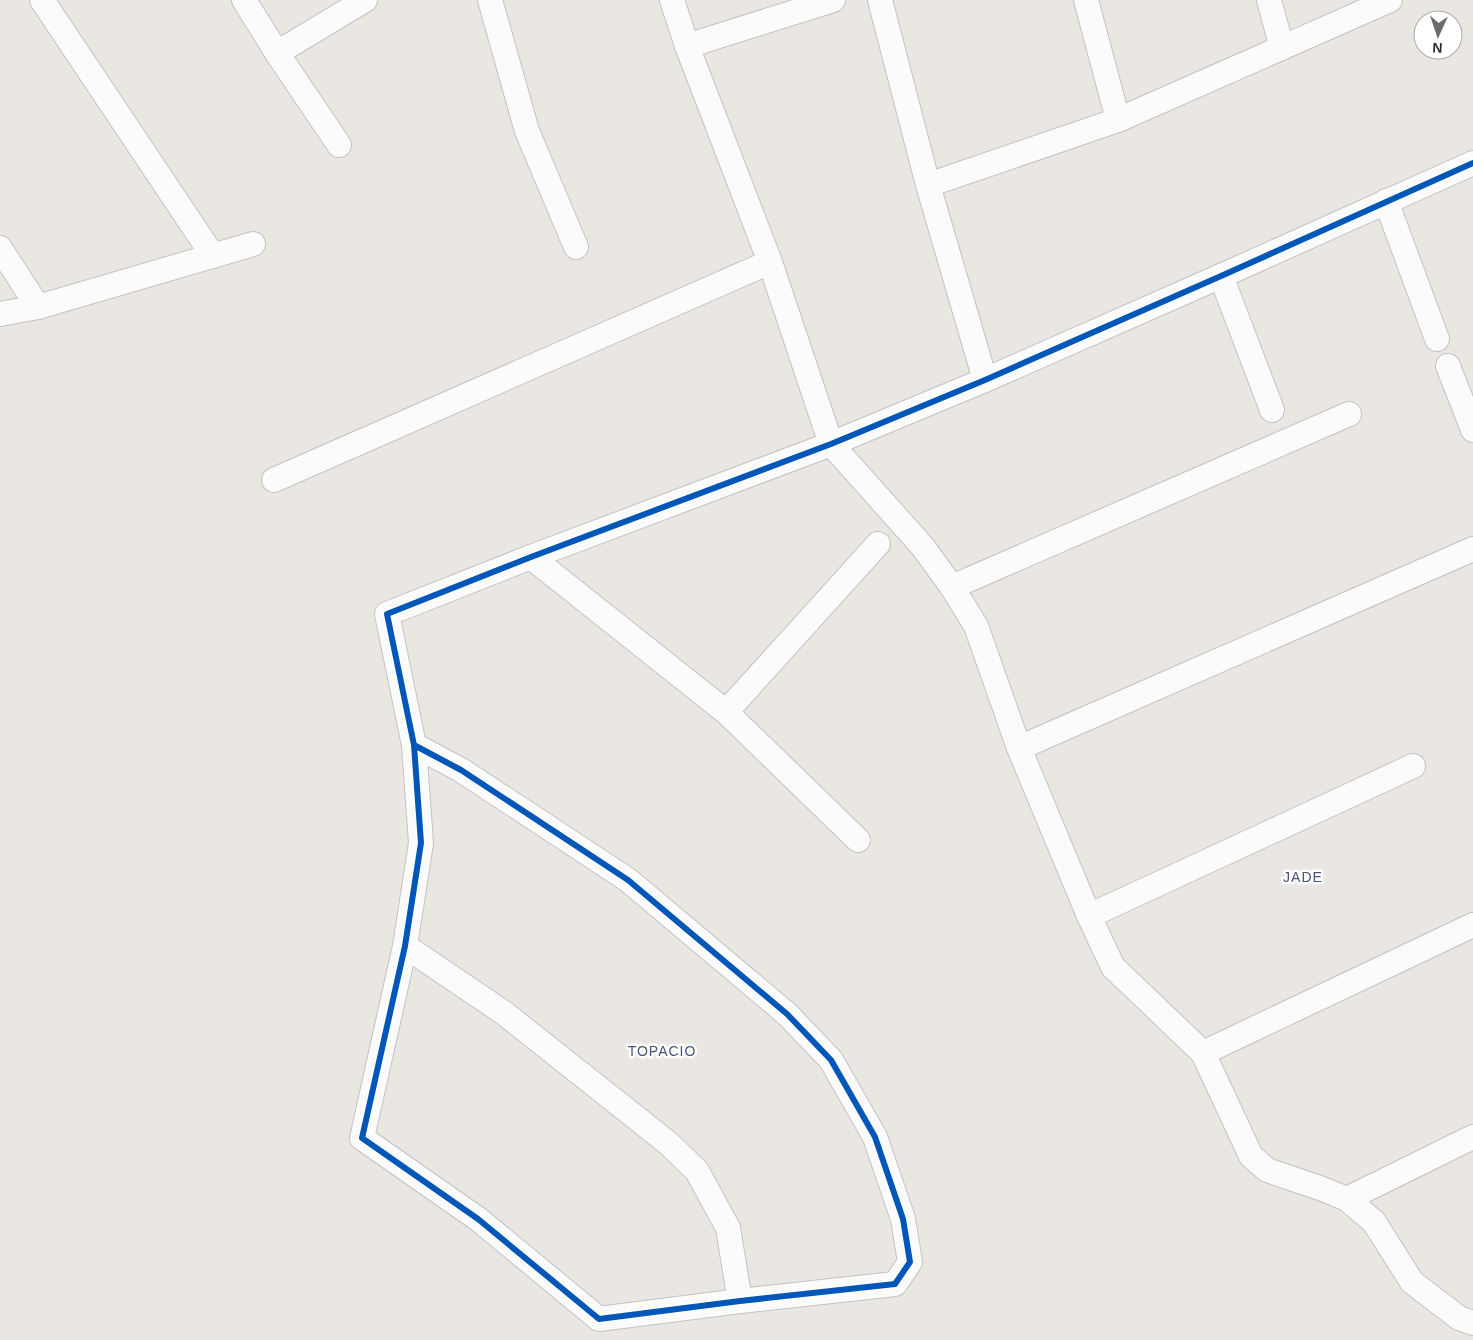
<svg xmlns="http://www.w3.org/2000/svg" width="1473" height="1340" viewBox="0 0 1473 1340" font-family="Arial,sans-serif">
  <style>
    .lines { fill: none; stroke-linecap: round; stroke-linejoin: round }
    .minor-casing { stroke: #c3c3c3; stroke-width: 26 }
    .minor { stroke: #fcfbfb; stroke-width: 24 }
    .cycleway-casing { stroke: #fff; stroke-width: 9 }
    .cycleway { stroke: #0057b8; stroke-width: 6 }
    .labels { text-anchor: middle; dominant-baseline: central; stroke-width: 5; stroke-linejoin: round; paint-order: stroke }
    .neighbourhood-label { font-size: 14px; letter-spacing: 1px; fill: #4b517d; stroke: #fff }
  </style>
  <rect width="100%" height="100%" fill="#eae7e2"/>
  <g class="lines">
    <g class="minor-casing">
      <g id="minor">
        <polyline points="42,0 213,256"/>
        <polyline points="244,0 277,53 339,145"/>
        <polyline points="490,0 527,131 576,247"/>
        <polyline points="672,0 687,46 770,262 831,444 923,547 952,587 976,626 1019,748 1089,916 1113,967 1203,1053 1251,1156 1267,1170 1320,1188 1347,1199 1374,1222 1412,1282 1459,1318 1473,1323"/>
        <polyline points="880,0 928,185 1118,120 1390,0"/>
        <polyline points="1086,0 1118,120"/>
        <polyline points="1269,0 1282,48"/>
        <polyline points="687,46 833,0"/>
        <polyline points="277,53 365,0"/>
        <polyline points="928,185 985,380"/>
        <polyline points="1386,201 1437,339"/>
        <polyline points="0,248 38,307"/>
        <polyline points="1221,276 1272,410"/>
        <polyline points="0,314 38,307 253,244"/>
        <polyline points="1448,366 1473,430"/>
        <polyline points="274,480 770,262"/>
        <polyline points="531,557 726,712 858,840"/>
        <polyline points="952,587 1349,414"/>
        <polyline points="726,712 878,544"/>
        <polyline points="414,745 461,770 628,880 787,1014 831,1060 875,1137 903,1219 910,1262 895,1284 740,1301 599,1319 478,1219 362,1138 405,946 421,843 414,745 387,614 531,557 831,444 985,380 1221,276 1473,163"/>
        <polyline points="1019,748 1473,549"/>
        <polyline points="1089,916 1413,766"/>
        <polyline points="405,946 504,1013 668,1143 697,1171 728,1228 740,1301"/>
        <polyline points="1203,1053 1473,925"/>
        <polyline points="1347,1199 1473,1137"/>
      </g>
    </g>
    <use href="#minor" class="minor"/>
    <g class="cycleway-casing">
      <polyline id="cycleway" points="414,745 461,770 628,880 787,1014 831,1060 875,1137 903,1219 910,1262 895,1284 740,1301 599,1319 478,1219 362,1138 405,946 421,843 414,745 387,614 531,557 831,444 985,380 1221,276 1473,163"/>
    </g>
    <use href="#cycleway" class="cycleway"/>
  </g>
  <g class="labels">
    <g class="neighbourhood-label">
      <text x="1303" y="877">JADE</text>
      <text x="662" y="1051">TOPACIO</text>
    </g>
  </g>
  <g transform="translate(1438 35) rotate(183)"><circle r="24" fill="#ffffff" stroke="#ababab"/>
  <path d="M0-4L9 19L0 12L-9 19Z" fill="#6e6d6c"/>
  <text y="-8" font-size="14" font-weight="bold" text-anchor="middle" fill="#2c2c2c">N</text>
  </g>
</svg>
